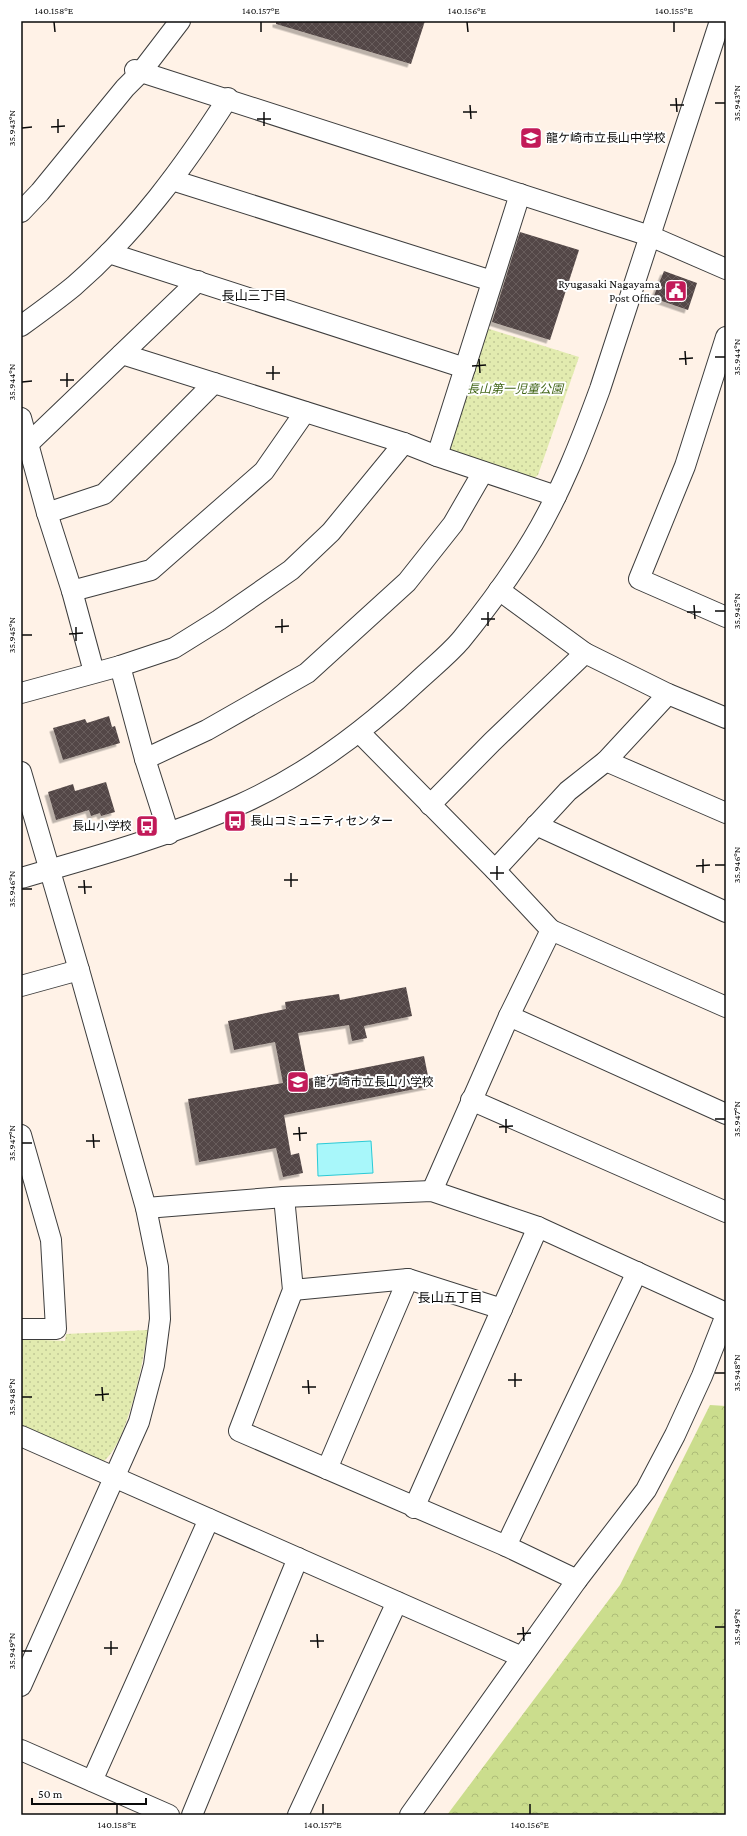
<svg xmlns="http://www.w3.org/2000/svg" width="747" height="1836" viewBox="0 0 747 1836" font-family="'Crimson Pro','Noto Sans JP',serif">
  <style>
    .grass { fill: url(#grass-dots) }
    .forest { fill: url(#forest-crowns) }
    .water { fill: #a8f7fa; stroke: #2acad6 }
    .building { fill: url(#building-cross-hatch); filter: url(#shadow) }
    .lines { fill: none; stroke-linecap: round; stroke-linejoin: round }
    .minor-casing { stroke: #3d3d3d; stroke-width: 22 }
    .minor { stroke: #fff; stroke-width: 20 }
    .ticks { fill: none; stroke: #0a0a0a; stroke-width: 1.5 }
    .labels { text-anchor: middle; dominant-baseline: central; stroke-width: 4; stroke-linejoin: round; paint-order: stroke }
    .poi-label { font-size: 12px; fill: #0a0a0a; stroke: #fff; text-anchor: start }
    .park-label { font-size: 12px; font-style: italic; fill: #416517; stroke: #fff }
    .neighbourhood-label { font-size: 13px; fill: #0a0a0a; stroke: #fff }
    .neatline { fill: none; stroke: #0a0a0a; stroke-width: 1.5 }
    .ticks-label { font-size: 10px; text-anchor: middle; fill: #0a0a0a }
  </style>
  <defs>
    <pattern id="grass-dots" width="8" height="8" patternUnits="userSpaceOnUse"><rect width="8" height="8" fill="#e2ebaf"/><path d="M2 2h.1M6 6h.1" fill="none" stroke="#c1c895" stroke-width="1.8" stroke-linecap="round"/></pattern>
    <pattern id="forest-crowns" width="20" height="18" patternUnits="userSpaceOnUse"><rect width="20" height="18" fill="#cbdd8d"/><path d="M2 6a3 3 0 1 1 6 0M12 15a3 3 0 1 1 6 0" fill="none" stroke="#adbc78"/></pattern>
    <pattern id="building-cross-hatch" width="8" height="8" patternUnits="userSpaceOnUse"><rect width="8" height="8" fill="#534746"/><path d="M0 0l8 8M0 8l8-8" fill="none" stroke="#675d5c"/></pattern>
    <filter id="shadow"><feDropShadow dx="-3.5" dy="3.5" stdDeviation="0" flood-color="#0004"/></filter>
  </defs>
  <rect width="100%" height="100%" fill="#fff2e7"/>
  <g class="grass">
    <polygon points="483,327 579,357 538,475 530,481 442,454"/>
    <path d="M148,1330C143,1362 128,1443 103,1462L21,1428V1339L65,1341L66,1334Z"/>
  </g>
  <polygon class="forest" points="710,1405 726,1406 726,1815 447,1815 620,1585"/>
  <polygon class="water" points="371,1141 373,1173 318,1176 317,1144"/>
  <g class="building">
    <polygon points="276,21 425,21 411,64 276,24"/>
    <polygon points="520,232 579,250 550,340 492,322"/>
    <polygon points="664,271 697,283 688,310 653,298"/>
    <polygon points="109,716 112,727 115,726 120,743 63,760 53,728 85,719 87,723"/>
    <polygon points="106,782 115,812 101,816 100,813 91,816 89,810 56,820 48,792 73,784 75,791"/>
    <polygon points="406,987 412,1016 364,1026 367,1038 352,1041 349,1025 298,1033 307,1079 424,1056 430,1086 284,1115 291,1155 299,1153 303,1173 283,1177 276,1148 199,1162 188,1099 283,1083 275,1042 234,1050 228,1021 286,1009 285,1002 339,994 340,1000"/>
  </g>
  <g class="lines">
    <g class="minor-casing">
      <g id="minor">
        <polyline points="135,70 650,236 726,269"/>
        <polyline points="172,180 492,281"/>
        <polyline points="21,212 40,192 125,88 141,72 180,21"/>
        <polyline points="109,253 465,368"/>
        <path d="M21,326C39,313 57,300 74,286C136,232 184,167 228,98"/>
        <polyline points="726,337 685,466 639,579 726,617"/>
        <polyline points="122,354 404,443 437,456 556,496"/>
        <polyline points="21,418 47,513 72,591 94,672"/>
        <polyline points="28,444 198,281"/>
        <polyline points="437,456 520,194"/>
        <polyline points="47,513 104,494 214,383"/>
        <polyline points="499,590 585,653 668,694 726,718"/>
        <polyline points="72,591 151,570 264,471 305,412"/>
        <polyline points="120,666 145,759 169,834"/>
        <polyline points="21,693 120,666 174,648 219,620 291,570 331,532 404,443"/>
        <polyline points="359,732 495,870 551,930 509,1016 432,1191"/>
        <polyline points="145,759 207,730 307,673 407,582 453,524 483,472"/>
        <polyline points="606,761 726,813"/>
        <polyline points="21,772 79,970 146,1208 158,1267 160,1319 154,1365 139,1422 21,1686"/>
        <polyline points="430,805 492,742 585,653"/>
        <polyline points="536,825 726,912"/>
        <polyline points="495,870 568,791 606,761 668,694"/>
        <path d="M21,878C95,857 170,836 241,804C308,774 367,729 420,679C434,666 449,654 461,640C487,608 512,574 533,539C561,492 581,441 600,389L720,21"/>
        <polyline points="551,930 726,1007"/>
        <polyline points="21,986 79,970"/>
        <polyline points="509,1016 726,1114"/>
        <polyline points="471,1100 726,1212"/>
        <polyline points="21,1135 51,1240 56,1329 21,1329"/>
        <polyline points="284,1197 293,1290 239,1431 506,1546 577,1580"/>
        <polyline points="146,1208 284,1197 432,1191 538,1227 726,1313"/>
        <polyline points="293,1290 408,1279 502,1309"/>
        <polyline points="21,1436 522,1657"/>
        <polyline points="327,1469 408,1279"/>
        <polyline points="414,1508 538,1227"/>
        <polyline points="506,1546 637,1272"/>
        <polyline points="21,1750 169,1815"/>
        <polyline points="92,1781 209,1519"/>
        <polyline points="192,1815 298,1558"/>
        <polyline points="298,1815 397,1602"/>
        <polyline points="410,1815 577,1580 646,1490 675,1435 702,1376 726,1315"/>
      </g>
    </g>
    <use href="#minor" class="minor"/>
  </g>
  <path class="ticks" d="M54,22L55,32M261,22V32M467,22L468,32M674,22V32M676,98L677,112M715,103H725M470,105L471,119M670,105H684M264,112V126M463,112H477M58,119V133M257,119H271M51,127L65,126M22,128L32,127M685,351L686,365M715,357H725M479,359L480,373M679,359L693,358M273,366V380M472,366L486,365M67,373V387M266,373H280M60,380H74M22,382L32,381M694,605L695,619M715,611H725M488,612V626M687,612H701M282,619V633M481,619H495M76,627V641M275,627L289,626M69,634L83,633M22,635H32M703,859V873M715,865H725M497,866V880M696,866L710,865M291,873V887M490,873H504M84,880L85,894M284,880H298M78,887H92M22,889H32M506,1119V1133M715,1119H725M299,1127L300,1141M499,1127L513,1126M93,1134L94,1148M293,1134L307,1133M86,1141H100M22,1143H32M515,1373V1387M715,1373H725M308,1380L309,1394M508,1380H522M102,1387L103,1401M302,1387H316M95,1395L109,1394M22,1397H32M523,1627L524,1641M715,1627H725M317,1634L318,1648M517,1634L531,1633M111,1641V1655M310,1641H324M104,1648H118M22,1651H32M117,1804V1814M323,1804V1814M530,1804V1814"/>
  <defs>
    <g id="school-square" transform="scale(1.15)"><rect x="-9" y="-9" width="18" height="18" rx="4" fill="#c21a59" stroke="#fff"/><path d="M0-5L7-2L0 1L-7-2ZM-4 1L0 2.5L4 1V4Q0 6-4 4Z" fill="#fff"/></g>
    <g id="civic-square" transform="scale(1.15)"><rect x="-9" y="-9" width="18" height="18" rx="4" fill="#c21a59" stroke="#fff"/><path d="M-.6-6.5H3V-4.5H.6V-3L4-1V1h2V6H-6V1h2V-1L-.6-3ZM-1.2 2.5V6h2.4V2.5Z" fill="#fff"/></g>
    <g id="bus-square" transform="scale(1.15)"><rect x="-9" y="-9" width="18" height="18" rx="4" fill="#c21a59" stroke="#fff"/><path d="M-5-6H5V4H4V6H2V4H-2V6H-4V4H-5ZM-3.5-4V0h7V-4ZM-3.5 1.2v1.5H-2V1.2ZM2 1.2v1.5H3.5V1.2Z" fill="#fff"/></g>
  </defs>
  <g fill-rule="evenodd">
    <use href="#school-square" x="531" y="138"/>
    <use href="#civic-square" x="676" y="291"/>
    <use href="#bus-square" x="235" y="821"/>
    <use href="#bus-square" x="147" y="826"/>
    <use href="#school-square" x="298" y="1082"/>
  </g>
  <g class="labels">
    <g class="poi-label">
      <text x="546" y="138">龍ケ崎市立長山中学校</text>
      <text x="660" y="284" text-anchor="end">Ryugasaki Nagayama<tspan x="660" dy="14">Post Office</tspan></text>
      <text x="250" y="821">長山コミュニティセンター</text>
      <text x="132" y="826" text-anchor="end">長山小学校</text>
      <text x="314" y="1082">龍ケ崎市立長山小学校</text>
    </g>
    <g class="park-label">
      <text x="515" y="389">長山第一児童公園</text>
    </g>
    <g class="neighbourhood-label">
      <text x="254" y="295">長山三丁目</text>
      <text x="450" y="1297">長山五丁目</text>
    </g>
  </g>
  <rect width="747" height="1836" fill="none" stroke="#ffffff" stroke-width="44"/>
  <path d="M32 1798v6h114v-6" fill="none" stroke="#0a0a0a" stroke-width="2"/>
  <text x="38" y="1798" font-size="12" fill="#0a0a0a" stroke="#ffffff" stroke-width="3" paint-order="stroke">50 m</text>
  <rect x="22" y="22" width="703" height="1792" class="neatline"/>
  <g class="ticks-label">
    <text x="54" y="14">140.158°E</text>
    <text x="261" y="14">140.157°E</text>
    <text x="467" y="14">140.156°E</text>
    <text x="674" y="14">140.155°E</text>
    <text transform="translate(736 103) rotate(-90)" y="4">35.943°N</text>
    <text transform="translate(11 128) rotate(-90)" y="4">35.943°N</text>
    <text transform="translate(736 357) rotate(-90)" y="4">35.944°N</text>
    <text transform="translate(11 382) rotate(-90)" y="4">35.944°N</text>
    <text transform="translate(736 611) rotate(-90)" y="4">35.945°N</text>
    <text transform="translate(11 635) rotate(-90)" y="4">35.945°N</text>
    <text transform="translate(736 865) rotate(-90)" y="4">35.946°N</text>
    <text transform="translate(11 889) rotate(-90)" y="4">35.946°N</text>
    <text transform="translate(736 1119) rotate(-90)" y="4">35.947°N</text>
    <text transform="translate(11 1143) rotate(-90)" y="4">35.947°N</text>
    <text transform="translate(736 1373) rotate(-90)" y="4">35.948°N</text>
    <text transform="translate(11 1397) rotate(-90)" y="4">35.948°N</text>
    <text transform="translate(736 1627) rotate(-90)" y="4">35.949°N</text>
    <text transform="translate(11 1651) rotate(-90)" y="4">35.949°N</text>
    <text x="117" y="1828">140.158°E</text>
    <text x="323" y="1828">140.157°E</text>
    <text x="530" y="1828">140.156°E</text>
  </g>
</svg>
